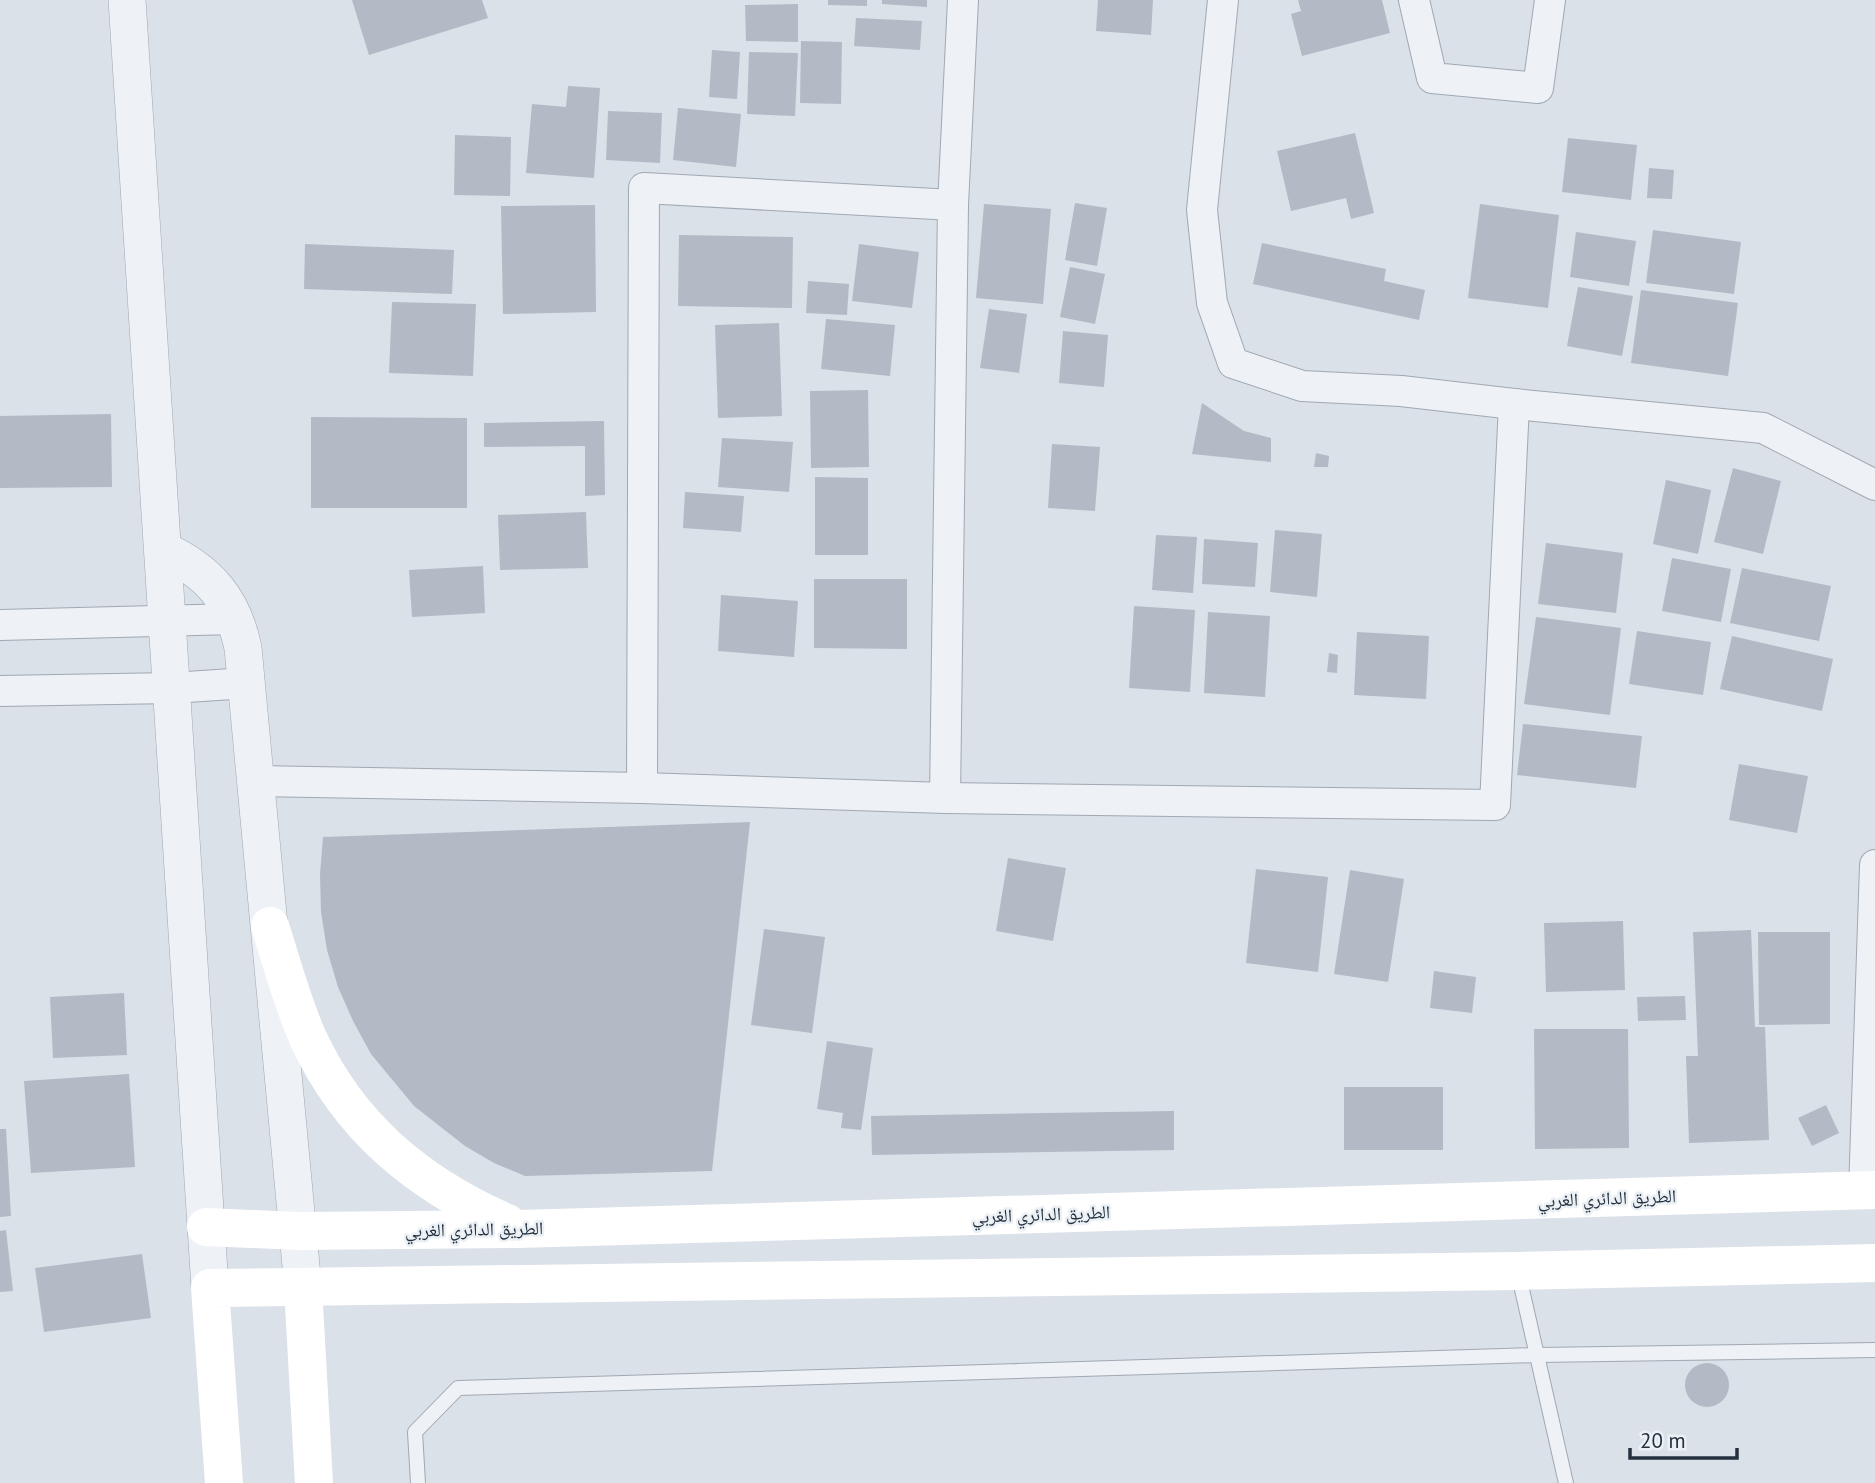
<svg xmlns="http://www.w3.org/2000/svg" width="1875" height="1483" viewBox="0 0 1875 1483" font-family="'PT Sans','Noto Naskh Arabic',sans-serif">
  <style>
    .building { fill: #b2bac5 }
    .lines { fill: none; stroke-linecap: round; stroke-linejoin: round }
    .service-casing { stroke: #a0a8b2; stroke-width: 16 }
    .minor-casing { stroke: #a0a8b2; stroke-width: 32 }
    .tertiary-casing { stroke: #a0a8b2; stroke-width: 38 }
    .service { stroke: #eef1f6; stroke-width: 14 }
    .minor { stroke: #eef1f6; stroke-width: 30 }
    .tertiary { stroke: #eef1f6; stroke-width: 37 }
    .secondary { stroke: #fff; stroke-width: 38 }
    .labels { text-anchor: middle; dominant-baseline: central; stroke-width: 5; stroke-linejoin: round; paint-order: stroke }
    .street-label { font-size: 18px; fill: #24303f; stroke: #ebf0f5 }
  </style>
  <rect width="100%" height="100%" fill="#dbe1e8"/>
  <g class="building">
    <polygon points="352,0 482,0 488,18 369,55"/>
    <polygon points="828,0 867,0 867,6 828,5"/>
    <polygon points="882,0 927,0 927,7 882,4"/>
    <polygon points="1098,0 1153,0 1151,35 1096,31"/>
    <polygon points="1298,0 1382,0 1390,33 1302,56 1291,14 1301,11"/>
    <polygon points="798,4 798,42 746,41 745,5"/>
    <polygon points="856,18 922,21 920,50 854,46"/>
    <polygon points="801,41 842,42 841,104 800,103"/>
    <polygon points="712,50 740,52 737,99 709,97"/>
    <polygon points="749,52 798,53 795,116 747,114"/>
    <polygon points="568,86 600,88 594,178 526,173 532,104 566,107"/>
    <polygon points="678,108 741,114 736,167 673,160"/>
    <polygon points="608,111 662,113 660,163 606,160"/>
    <polygon points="1355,133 1374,213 1351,219 1346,198 1291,211 1277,151"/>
    <polygon points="455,135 511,137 510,196 454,195"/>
    <polygon points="1568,138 1637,145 1631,200 1562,192"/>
    <polygon points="1649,168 1674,170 1672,199 1647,198"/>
    <polygon points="1075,203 1107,208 1097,266 1065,260"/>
    <polygon points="984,204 1051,209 1043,304 976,298"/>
    <polygon points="1480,204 1559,215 1548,308 1468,298"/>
    <polygon points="595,205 596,312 503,314 501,206"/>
    <polygon points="1653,230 1741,242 1734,294 1646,283"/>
    <polygon points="1576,232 1636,241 1629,286 1570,277"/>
    <polygon points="679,235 793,237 792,308 678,306"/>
    <polygon points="1262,243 1386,269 1384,281 1425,290 1419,320 1253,284"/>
    <polygon points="305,244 454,250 452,294 304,289"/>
    <polygon points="859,244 919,252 912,308 852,301"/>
    <polygon points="1070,267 1105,274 1095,324 1060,317"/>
    <polygon points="808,281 849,284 847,315 806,313"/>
    <polygon points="1578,287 1633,296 1622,356 1567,346"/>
    <polygon points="1641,290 1738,303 1728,376 1631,363"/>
    <polygon points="392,302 476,304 473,376 389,373"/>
    <polygon points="989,309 1027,314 1019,373 980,368"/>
    <polygon points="826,319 895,325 890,376 821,369"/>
    <polygon points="779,323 782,416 718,418 715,325"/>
    <polygon points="1063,331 1108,335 1104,387 1059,383"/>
    <polygon points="868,390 869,467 811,468 810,391"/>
    <polygon points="1202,403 1244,431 1271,438 1271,462 1192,454"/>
    <polygon points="111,414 112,487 0,488 0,416"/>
    <polygon points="311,417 467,418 467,508 311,508"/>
    <polygon points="604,421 605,495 585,496 585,446 484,447 484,423"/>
    <polygon points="722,438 793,442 789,492 718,487"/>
    <polygon points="1052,444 1100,447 1095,511 1048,508"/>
    <polygon points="1316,453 1329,456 1328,467 1314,467"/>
    <polygon points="1733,468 1781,481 1763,554 1714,542"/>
    <polygon points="815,477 868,478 868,555 815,555"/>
    <polygon points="1666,480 1711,490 1698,554 1653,544"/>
    <polygon points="685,492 744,496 741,532 683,528"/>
    <polygon points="586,512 588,568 500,570 498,515"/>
    <polygon points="1275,530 1322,534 1317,597 1270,592"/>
    <polygon points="1156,535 1197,537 1193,593 1152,590"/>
    <polygon points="1204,539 1258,543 1255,587 1202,584"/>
    <polygon points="1546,543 1623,553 1616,613 1538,604"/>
    <polygon points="1672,558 1731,569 1721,622 1662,611"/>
    <polygon points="483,566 485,613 412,617 409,570"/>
    <polygon points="1742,568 1831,586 1819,641 1730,623"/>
    <polygon points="814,579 907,579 907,649 814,648"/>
    <polygon points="721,595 798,601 794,657 718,651"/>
    <polygon points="1134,606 1195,610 1190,692 1129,688"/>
    <polygon points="1208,612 1270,616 1265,697 1204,693"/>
    <polygon points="1536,617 1621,628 1610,715 1524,704"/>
    <polygon points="1637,631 1711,642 1703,695 1629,684"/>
    <polygon points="1357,632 1429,636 1426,699 1354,695"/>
    <polygon points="1732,636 1833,659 1822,711 1720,689"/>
    <polygon points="1329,653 1338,655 1337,673 1327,672"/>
    <polygon points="1523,724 1642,736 1636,788 1517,775"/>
    <polygon points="1739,764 1808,776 1797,833 1729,820"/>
    <polygon points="750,822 712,1171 525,1176 494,1163 465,1146 414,1106 371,1054 353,1021 338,987 327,950 321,912 320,874 323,837"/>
    <polygon points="1008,858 1066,868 1053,941 996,931"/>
    <polygon points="1256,869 1328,877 1318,972 1246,963"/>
    <polygon points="1350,870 1404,879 1388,982 1334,974"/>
    <polygon points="1623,921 1625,990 1546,992 1544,923"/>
    <polygon points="764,929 825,937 812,1033 751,1025"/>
    <polygon points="1751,930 1755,1027 1765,1027 1769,1140 1689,1143 1686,1056 1698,1056 1693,932"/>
    <polygon points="1758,932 1830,932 1830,1024 1759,1025"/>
    <polygon points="1434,971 1476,977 1472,1013 1430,1008"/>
    <polygon points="124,993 127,1055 53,1058 50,997"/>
    <polygon points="1685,996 1686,1020 1638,1021 1637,997"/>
    <polygon points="1534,1029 1628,1029 1629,1148 1535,1149"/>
    <polygon points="827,1041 873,1048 861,1130 841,1128 843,1113 817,1109"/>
    <polygon points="129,1074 135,1167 31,1173 24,1081"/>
    <rect x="1344" y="1087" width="99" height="63"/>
    <polygon points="1826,1105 1839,1133 1812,1146 1798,1118"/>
    <polygon points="1174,1111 1174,1150 872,1155 871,1116"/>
    <polygon points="0,1129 6,1129 11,1216 0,1217"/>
    <polygon points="6,1230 13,1291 0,1292 0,1231"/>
    <polygon points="142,1254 151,1318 44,1332 35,1268"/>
    <circle cx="1707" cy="1385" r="22"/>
  </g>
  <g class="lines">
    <g class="service-casing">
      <g id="service">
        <polyline points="1518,1272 1566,1483"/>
        <polyline points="418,1483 415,1432 458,1388 1538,1355 1875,1350"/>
      </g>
    </g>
    <g class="minor-casing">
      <g id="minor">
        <polyline points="1223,0 1202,210 1212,303 1233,363 1302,386 1401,391 1514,404"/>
        <polyline points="1414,0 1432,78 1538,88 1550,0"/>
        <polyline points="0,625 235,619"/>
        <polyline points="0,691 172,688 247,683"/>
        <polyline points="256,781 642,788 945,798 1495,805 1514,404 1763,428 1875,485"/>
        <polyline points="642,788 644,188 953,205"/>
        <polyline points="945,798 953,205 963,0"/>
        <polyline points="1864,1191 1875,865"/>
      </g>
    </g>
    <g class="tertiary-casing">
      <g id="tertiary">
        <polyline points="127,0 210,1288"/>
        <path d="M163,550C208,571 233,599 243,648L303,1287"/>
      </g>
    </g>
    <use href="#service" class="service"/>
    <use href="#minor" class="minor"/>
    <use href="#tertiary" class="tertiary"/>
    <g class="secondary">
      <path d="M270,926C282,963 292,1002 308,1038C349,1127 418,1184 507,1223"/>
      <polyline points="206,1227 298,1231 518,1229 1875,1190"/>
      <polyline points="303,1287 314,1483"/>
      <polyline points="224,1483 210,1288 1518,1271 1875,1263"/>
    </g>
  </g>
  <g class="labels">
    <g class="street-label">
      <text transform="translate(1607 1198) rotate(-2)">الطريق الدائري الغربي</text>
      <text transform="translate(1041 1214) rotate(-2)">الطريق الدائري الغربي</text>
      <text transform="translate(474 1229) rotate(-1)">الطريق الدائري الغربي</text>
    </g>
  </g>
  <path d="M1630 1448v10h107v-10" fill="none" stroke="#24303f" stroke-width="3.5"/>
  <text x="1640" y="1448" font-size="21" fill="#24303f" stroke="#ebf0f5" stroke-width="5" paint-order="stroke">20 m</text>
</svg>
